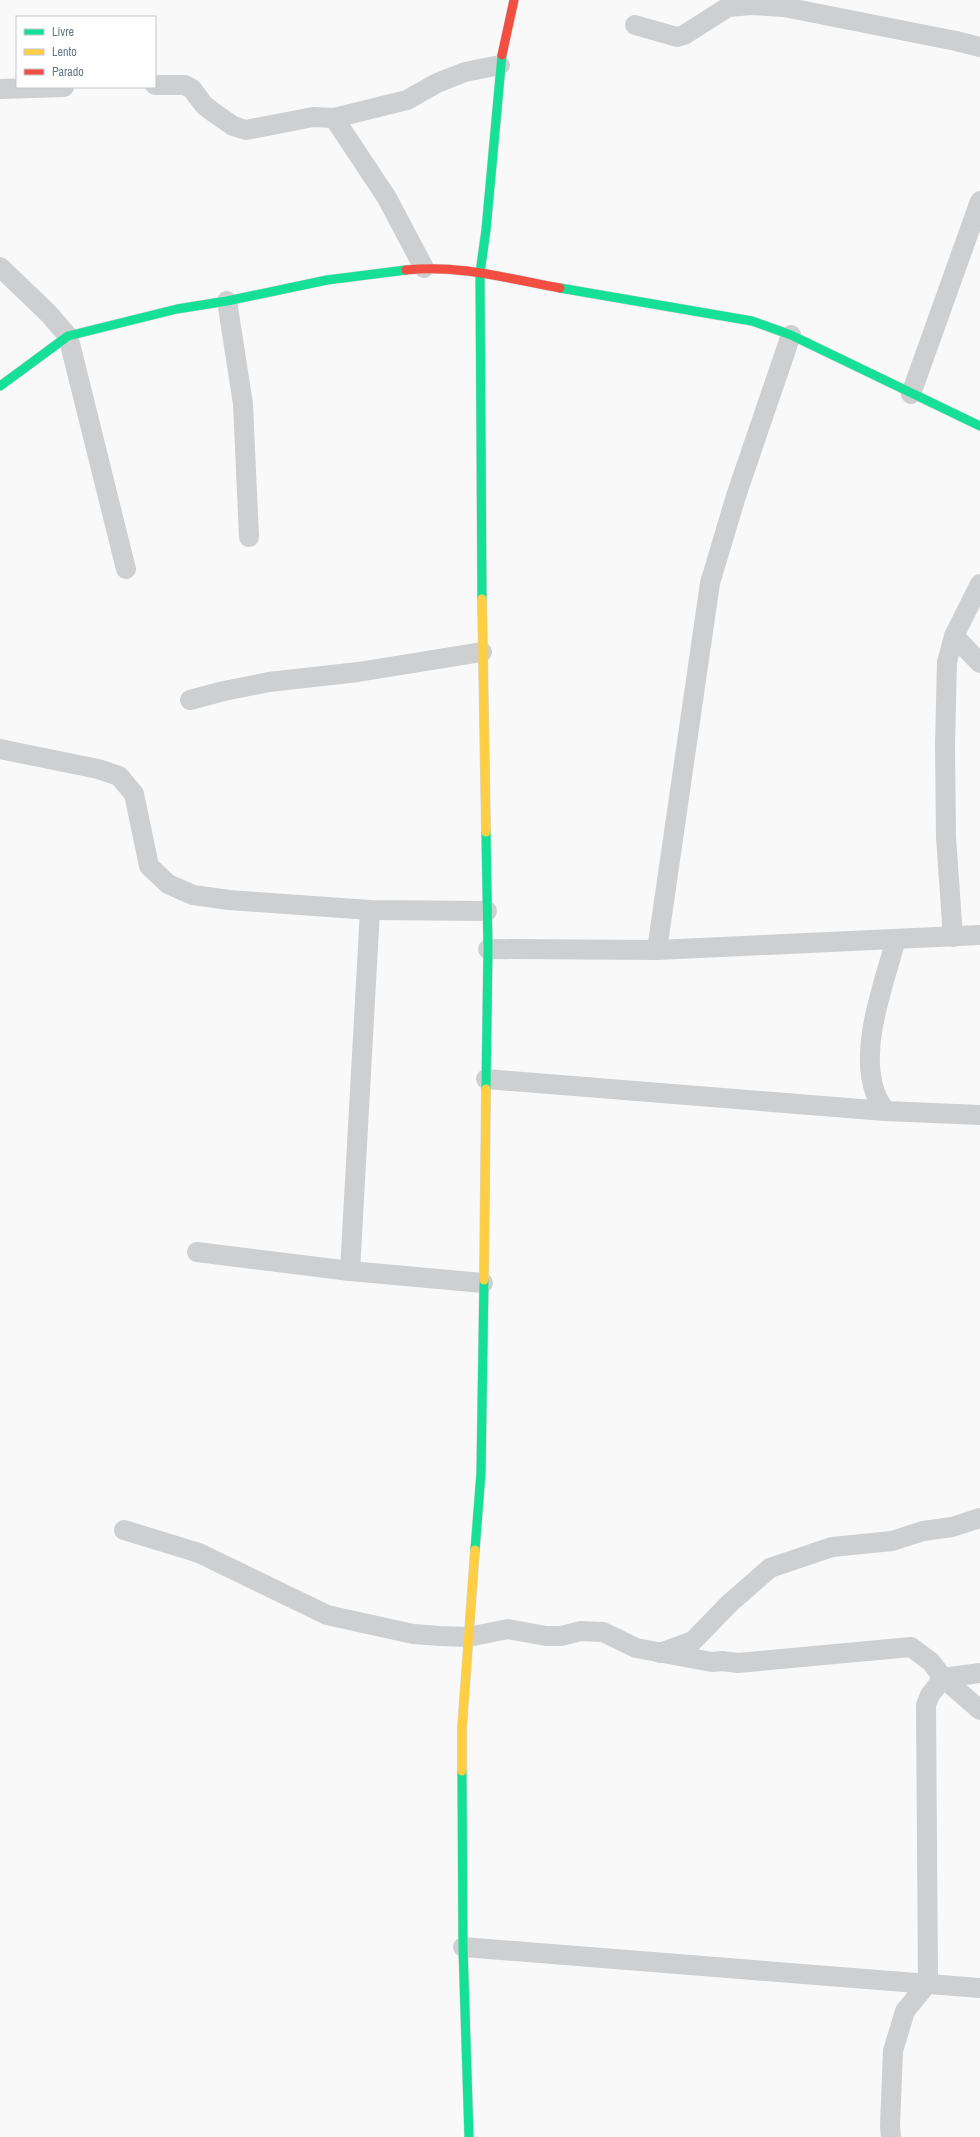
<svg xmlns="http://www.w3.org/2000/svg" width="980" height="2137" viewBox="0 0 980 2137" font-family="'Archivo Narrow',sans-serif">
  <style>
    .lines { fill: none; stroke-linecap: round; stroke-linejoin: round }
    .fast-casing { stroke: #d5d6d7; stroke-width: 10 }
    .slow-casing { stroke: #d5d6d7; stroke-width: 10 }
    .jam-casing { stroke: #d5d6d7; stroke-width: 10 }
    .street { stroke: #cecfd0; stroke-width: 20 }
    .fast { stroke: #16e098; stroke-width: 9 }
    .slow { stroke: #ffcf43; stroke-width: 9 }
    .jam { stroke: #f24e42; stroke-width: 9 }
  </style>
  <rect width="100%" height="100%" fill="#f9f9f9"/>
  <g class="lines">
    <g class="fast-casing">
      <g id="fast">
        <polyline points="560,288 752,321 791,335 980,426"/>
        <polyline points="0,386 68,336 177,309 227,301 327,280 406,270"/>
        <polyline points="482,599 480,273 486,230 502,55"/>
        <polyline points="486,832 488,949 486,1089"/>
        <polyline points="475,1550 481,1473 484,1280"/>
        <polyline points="462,1771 463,1947 469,2137"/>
      </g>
    </g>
    <g class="slow-casing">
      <g id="slow">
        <polyline points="482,599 486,832"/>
        <polyline points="484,1280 486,1089"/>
        <polyline points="462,1771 462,1728 475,1550"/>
      </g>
    </g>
    <g class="jam-casing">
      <g id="jam">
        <polyline points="502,55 514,0"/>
        <path d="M406,270C457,264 510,279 560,288"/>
      </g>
    </g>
    <g class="street">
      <polyline points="784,7 956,41 980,47"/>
      <polyline points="635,25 677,37 684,35 728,7 752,5 784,7 784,0"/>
      <polyline points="155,85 185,85 192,89 204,105 213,112 233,126 246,130 313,117 334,118 407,100 437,83 465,72 500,65"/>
      <polyline points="0,89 64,87"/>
      <polyline points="334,118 387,198 424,268"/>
      <polyline points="0,267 48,313 68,336 126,569"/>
      <polyline points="227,301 243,404 249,537"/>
      <polyline points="911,394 980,201"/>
      <polyline points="954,636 980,663"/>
      <polyline points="190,700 224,691 269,682 358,672 482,652"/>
      <polyline points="0,749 98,769 119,776 134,794 149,866 168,884 193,895 229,900 370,910 487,911"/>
      <polyline points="953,937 946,837 945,745 947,662 954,636 980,584"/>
      <polyline points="488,949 657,950 980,935"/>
      <polyline points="657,950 710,583 736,496 791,335"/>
      <polyline points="486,1079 885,1111 980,1115"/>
      <path d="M885,1111C882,1105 877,1099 875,1092C859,1047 884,984 896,939"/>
      <polyline points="197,1252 350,1271 483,1283"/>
      <polyline points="350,1271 370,910"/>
      <polyline points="124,1530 199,1553 327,1615 413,1634 440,1636 468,1637 508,1629 546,1636 561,1636 581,1631 603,1632 636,1648 712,1662 722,1661 738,1663 911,1647 931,1662 943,1678 980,1710"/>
      <polyline points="660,1653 693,1641 730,1603 770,1568 832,1547 892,1541 923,1531 952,1527 980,1518"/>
      <polyline points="463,1947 980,1988"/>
      <polyline points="891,2137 890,2126 893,2051 905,2011 928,1983 926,1705 930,1695 943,1678 980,1673"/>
    </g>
    <use href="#fast" class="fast"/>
    <use href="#slow" class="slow"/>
    <use href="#jam" class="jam"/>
  </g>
  <rect x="16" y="16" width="140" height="72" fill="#ffffff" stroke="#c1c8cd"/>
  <rect x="24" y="29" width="20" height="6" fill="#16e098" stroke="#c1c8cd"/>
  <text x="52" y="36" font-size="12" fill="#657683">Livre</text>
  <rect x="24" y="49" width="20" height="6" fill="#ffcf43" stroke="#c1c8cd"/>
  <text x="52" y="56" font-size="12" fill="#657683">Lento</text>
  <rect x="24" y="69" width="20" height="6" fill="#f24e42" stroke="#c1c8cd"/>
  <text x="52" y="76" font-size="12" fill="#657683">Parado</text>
</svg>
